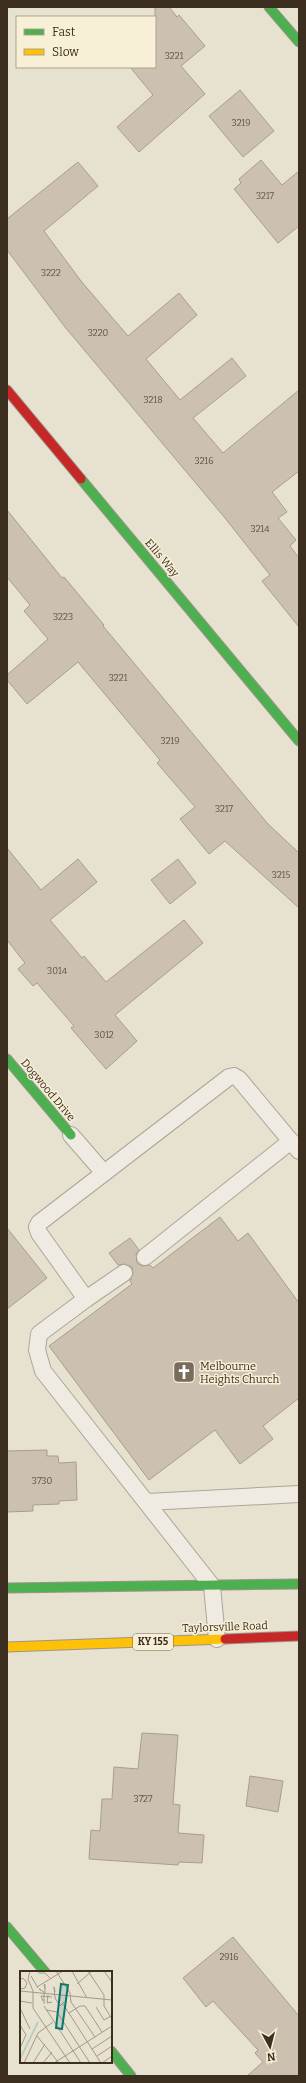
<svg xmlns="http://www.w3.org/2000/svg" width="306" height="2083" viewBox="0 0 306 2083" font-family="Bitter,serif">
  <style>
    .building { fill: #ccc0b1; stroke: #a89d8f }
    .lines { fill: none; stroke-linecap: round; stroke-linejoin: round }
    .lane-casing { stroke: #ada698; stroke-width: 18 }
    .fast-casing { stroke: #9c9588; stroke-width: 11 }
    .slow-casing { stroke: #9c9588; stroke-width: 11 }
    .jam-casing { stroke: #9c9588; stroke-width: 11 }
    .lane { stroke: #efebe2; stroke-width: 16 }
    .fast { stroke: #4caf50; stroke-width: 9 }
    .slow { stroke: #ffc107; stroke-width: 9 }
    .jam { stroke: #c62828; stroke-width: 9 }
    .labels { text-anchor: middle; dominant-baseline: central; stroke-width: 3; stroke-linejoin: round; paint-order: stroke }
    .number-label { font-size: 9px; fill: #615344 }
    .shield { fill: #f7f0d7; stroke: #756956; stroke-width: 1 }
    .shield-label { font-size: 10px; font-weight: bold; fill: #3d2f1f }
    .street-label { font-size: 11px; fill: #3d2f1f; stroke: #f7f0d7 }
    .poi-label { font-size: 11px; fill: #3d2f1f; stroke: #f7f0d7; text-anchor: start }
    .inset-river { fill: none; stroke: #bbcdc3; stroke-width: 2 }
    .inset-road { fill: none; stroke: #a39a89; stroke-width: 1 }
    .view { fill: #0f766e; fill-opacity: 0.15; stroke: #0f766e; stroke-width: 2 }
    .inset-edge { fill: none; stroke: #3d2f1f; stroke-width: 2 }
  </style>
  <rect width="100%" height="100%" fill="#e7e1d0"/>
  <g class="building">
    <polygon points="155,7 169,7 177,17 179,15 205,46 181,66 205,94 139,152 117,127 153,95 130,67 155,67"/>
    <polygon points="240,90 274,131 243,157 209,116"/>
    <polygon points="261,160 282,185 299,171 299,226 278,243 234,189 241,183 239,179"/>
    <polygon points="78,162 98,186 44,231 81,281 128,336 179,293 197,315 146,359 180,400 232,358 246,376 193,418 223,453 299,390 299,471 272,492 287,512 278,518 296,540 290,546 299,558 299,627 262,581 270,575 225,518 65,327 7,250 7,219"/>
    <polygon points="7,510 62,578 64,577 104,625 103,626 268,824 299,853 299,908 225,841 209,854 180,819 195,807 157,763 160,760 78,662 27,704 7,680 7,675 48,639 24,611 30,605 7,577"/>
    <polygon points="7,848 41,890 78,859 97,882 50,920 82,958 84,956 106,982 184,920 203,943 115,1015 137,1041 106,1069 71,1028 74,1026 37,983 33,986 18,969 25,963 7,940"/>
    <polygon points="178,859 196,883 170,904 151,880"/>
    <polygon points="220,1217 238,1241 248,1233 299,1303 299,1398 263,1426 273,1439 240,1464 215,1430 149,1480 49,1346 132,1284 130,1281 133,1273 132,1267 124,1264 118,1265 109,1253 130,1238 139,1250 136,1254 137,1263 142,1266 150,1265 153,1268"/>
    <polygon points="7,1228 47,1278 7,1309"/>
    <polygon points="47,1450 47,1456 58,1456 59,1463 76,1462 77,1500 59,1501 59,1504 33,1505 33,1511 7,1512 7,1451"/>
    <polygon points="142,1733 178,1735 173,1804 180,1805 178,1833 204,1835 202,1863 179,1862 178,1865 89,1859 91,1830 100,1831 102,1799 112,1799 114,1767 138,1769"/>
    <polygon points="250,1776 283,1781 278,1812 246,1806"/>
    <polygon points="233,1937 299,2016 299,2076 247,2076 263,2062 255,2053 258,2050 213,2001 206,2007 183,1978"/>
  </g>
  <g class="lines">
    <g class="lane-casing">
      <g id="lane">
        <polyline points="71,1135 104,1173"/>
        <polyline points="145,1257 291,1141"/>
        <polyline points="124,1273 86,1299 39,1334 37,1350 43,1371 212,1586 217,1639"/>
        <polyline points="86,1299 39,1233 37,1227 39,1223 229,1077 234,1076 239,1079 299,1151"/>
        <polyline points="147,1502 299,1494"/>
      </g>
    </g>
    <g class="fast-casing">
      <g id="fast">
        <polyline points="269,7 299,42"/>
        <polyline points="81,479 299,741"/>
        <polyline points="7,1059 71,1135"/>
        <polyline points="7,1588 299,1584"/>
        <polyline points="7,1927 45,1972"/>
        <polyline points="111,2051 131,2076"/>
      </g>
    </g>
    <g class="slow-casing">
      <polyline id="slow" points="7,1647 225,1639"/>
    </g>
    <g class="jam-casing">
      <g id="jam">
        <polyline points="7,390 81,479"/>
        <polyline points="225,1639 299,1636"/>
      </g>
    </g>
    <use href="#lane" class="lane"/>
    <use href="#fast" class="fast"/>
    <use href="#slow" class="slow"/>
    <use href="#jam" class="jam"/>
  </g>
  <defs>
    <g id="church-square" transform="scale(1.15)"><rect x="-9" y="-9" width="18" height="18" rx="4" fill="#786d5d" stroke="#f7f0d7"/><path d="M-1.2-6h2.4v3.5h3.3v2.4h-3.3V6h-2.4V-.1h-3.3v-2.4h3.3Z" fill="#fff"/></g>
  </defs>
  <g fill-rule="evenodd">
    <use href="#church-square" x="184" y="1372"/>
  </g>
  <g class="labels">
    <g class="number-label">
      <text x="174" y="56">3221</text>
      <text x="241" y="123">3219</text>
      <text x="265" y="196">3217</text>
      <text x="51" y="273">3222</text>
      <text x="98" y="333">3220</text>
      <text x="153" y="400">3218</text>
      <text x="204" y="461">3216</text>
      <text x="260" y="529">3214</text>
      <text x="63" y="617">3223</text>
      <text x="118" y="678">3221</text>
      <text x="170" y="741">3219</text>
      <text x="224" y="809">3217</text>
      <text x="281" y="875">3215</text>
      <text x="57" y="971">3014</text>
      <text x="104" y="1035">3012</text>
      <text x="42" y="1481">3730</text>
      <text x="143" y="1799">3727</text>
      <text x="229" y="1957">2916</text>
    </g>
    <rect class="shield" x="133" y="1634" width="40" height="16" rx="3"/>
    <g class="shield-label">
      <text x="153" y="1642">KY 155</text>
    </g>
    <g class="street-label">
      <text transform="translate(162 558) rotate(50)">Ellis Way</text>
      <text transform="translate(48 1090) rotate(50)">Dogwood Drive</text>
      <text transform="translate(225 1627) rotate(-2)">Taylorsville Road</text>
    </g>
    <g class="poi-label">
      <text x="200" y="1366">Melbourne<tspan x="200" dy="13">Heights Church</tspan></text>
    </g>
  </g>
  <g transform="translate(20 1971)">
    <rect width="92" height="92" fill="#e7e1d0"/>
    <path class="inset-river" d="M0,88L18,51"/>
    <path class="inset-road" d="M10,0L8,8L13,20M36,0L50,22L51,31L75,66M52,0L67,27M68,0L84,24V35L92,48M84,0L92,11M18,2H25L31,8M11,5L18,17M0,7L4,8L7,12L5,17L0,18M57,13L72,0M17,16L43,0M25,18L24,14L25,13V22M21,19L19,18L24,21V33M0,20L92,29M13,20V37L50,92M35,21L34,16L35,27L40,35L44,31M28,24L27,32L32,31M0,30L12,32M23,30L21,25L32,26M43,33L81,92M24,35L61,92M76,36L84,49L91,45M0,37L10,58M26,39L37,41L70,92M49,42L60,35H65L82,61M0,54L6,64L0,77M17,65L39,92M72,78L92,65M77,85L92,75M4,92L18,62L33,51M13,92L25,73M23,92L32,81M34,92L92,55M82,92L92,85"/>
    <path class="view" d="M41,13L48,14L42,58L36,57Z"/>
    <rect width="92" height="92" class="inset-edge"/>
  </g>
  <rect width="306" height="2083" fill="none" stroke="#3d2f1f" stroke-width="16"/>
  <rect x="16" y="16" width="140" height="52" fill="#f7f0d7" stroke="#ada38d"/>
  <rect x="24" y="29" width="20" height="6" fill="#4caf50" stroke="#ada38d"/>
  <text x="52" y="36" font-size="12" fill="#3d2f1f">Fast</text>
  <rect x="24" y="49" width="20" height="6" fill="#ffc107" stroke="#ada38d"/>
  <text x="52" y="56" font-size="12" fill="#3d2f1f">Slow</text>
  <g transform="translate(270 2047) rotate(173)" stroke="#f7f0d7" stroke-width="3" paint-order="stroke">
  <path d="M0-3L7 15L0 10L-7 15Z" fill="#3d2f1f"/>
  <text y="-6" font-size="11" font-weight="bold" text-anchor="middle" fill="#3d2f1f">N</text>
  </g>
</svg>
